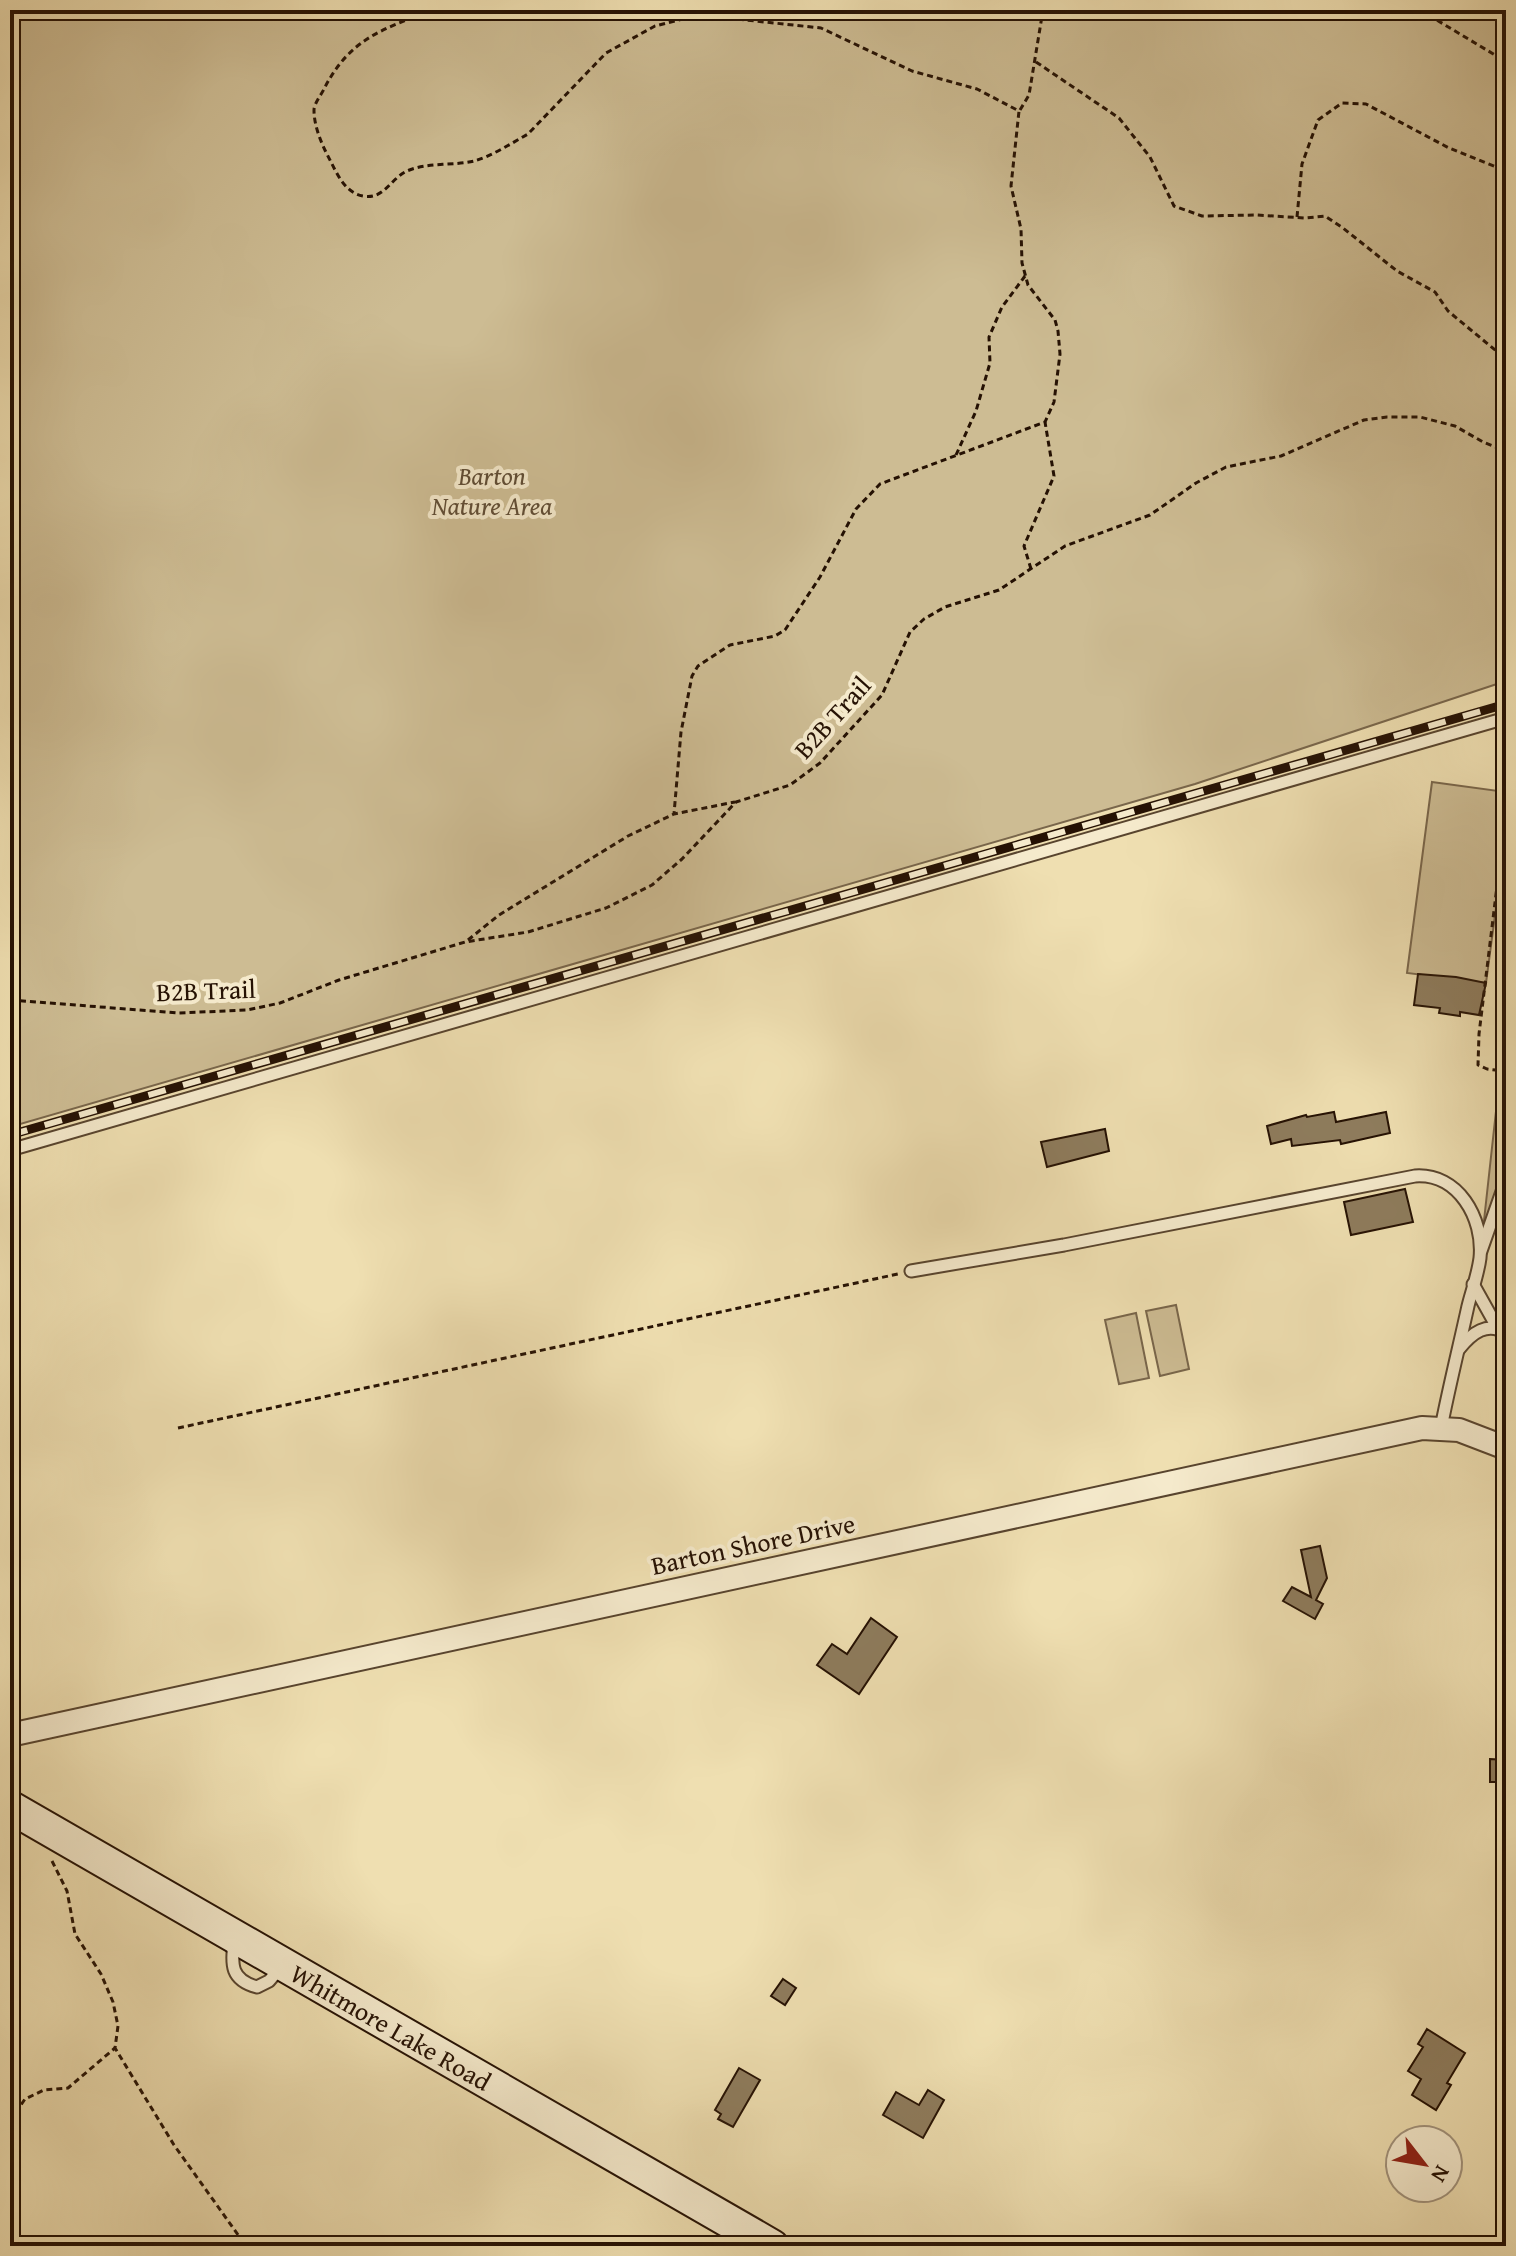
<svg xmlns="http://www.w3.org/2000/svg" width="1516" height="2256" viewBox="0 0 1516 2256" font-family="'Gentium Book Plus',serif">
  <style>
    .green { fill: #cdbc93; stroke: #79664b; stroke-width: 2 }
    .building { fill: #8e7c5d; stroke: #251103; stroke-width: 2 }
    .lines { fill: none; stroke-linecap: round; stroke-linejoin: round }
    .lane-casing { stroke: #58442e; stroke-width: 15 }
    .street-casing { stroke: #58442e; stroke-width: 26 }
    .secondary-casing { stroke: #251103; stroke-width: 36 }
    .path { stroke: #251103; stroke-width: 3; stroke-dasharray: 6 4; stroke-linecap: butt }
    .lane { stroke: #f5eacc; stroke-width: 11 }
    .street { stroke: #f5eacc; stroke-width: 22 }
    .secondary { stroke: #f5eacc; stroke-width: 32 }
    .rail-casing { stroke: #251103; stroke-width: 9 }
    .rail { stroke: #f5eacc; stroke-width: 6; stroke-dasharray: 18; stroke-linecap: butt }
    .labels { text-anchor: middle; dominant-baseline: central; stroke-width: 8; stroke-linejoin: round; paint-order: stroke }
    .park-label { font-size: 26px; font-style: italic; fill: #604d35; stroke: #f5eacc }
    .street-label { font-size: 26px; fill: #251103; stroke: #f5eacc }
  </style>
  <rect width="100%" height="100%" fill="#efdfb1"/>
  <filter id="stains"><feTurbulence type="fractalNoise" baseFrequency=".0025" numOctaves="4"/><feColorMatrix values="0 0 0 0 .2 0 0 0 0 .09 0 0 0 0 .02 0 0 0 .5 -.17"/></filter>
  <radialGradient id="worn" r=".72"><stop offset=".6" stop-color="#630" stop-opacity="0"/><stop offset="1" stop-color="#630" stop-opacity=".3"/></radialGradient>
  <g class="green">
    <polygon points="10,10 1506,10 1506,681 1195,784 10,1127"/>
    <polygon points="1432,782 1506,792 1506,833 1486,983 1407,973"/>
    <polygon points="1506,1020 1506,1180 1480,1257"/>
    <polygon points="1176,1305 1189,1369 1160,1376 1146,1311"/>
    <polygon points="1136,1313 1149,1378 1119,1384 1105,1320"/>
  </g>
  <g class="building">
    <polygon points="1418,974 1456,977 1486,983 1479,1015 1460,1012 1460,1016 1439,1013 1440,1008 1414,1005"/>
    <polygon points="1334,1112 1336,1122 1386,1112 1390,1133 1341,1144 1340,1140 1292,1146 1291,1139 1271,1144 1267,1126 1306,1115 1307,1117"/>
    <polygon points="1105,1129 1109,1151 1047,1167 1041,1142"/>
    <polygon points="1405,1189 1413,1222 1351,1235 1344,1202"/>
    <polygon points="1320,1546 1327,1578 1316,1600 1323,1604 1315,1619 1283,1601 1292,1587 1311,1597 1301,1550"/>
    <polygon points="871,1618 897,1637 859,1694 817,1665 832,1644 847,1654"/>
    <polygon points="1490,1759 1506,1760 1506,1782 1490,1782"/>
    <polygon points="783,1979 796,1988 785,2005 771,1996"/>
    <polygon points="1427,2029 1465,2053 1447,2083 1451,2085 1436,2110 1412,2095 1421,2079 1408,2071 1423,2047 1418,2044"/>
    <polygon points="739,2068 760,2080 733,2127 718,2119 721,2114 715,2110"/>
    <polygon points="928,2090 944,2100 923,2138 883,2115 896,2092 919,2105"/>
  </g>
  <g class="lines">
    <g class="lane-casing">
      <g id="lane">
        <polyline points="10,1150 1506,718"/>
        <polyline points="1481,1251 1506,1180"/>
        <path d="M911,1271L1064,1245L1415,1176C1458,1173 1484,1218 1480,1258C1478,1274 1472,1290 1468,1306C1459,1347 1449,1387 1441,1428"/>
        <polyline points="1473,1284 1497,1327"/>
        <path d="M1459,1349C1472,1333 1487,1321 1506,1333"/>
        <path d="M234,1942C231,1965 231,1980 257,1987L269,1981L281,1967"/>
      </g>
    </g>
    <g class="street-casing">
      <polyline id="street" points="10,1735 1422,1428 1459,1430 1506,1448"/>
    </g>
    <g class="secondary-casing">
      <g id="secondary">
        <path id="s1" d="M10,1807L772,2246"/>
      </g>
    </g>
    <g class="path">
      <path d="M433,10C383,29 350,38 324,89C321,95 314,104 314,110C314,128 323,147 331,162C338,176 346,193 363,196C384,200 390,179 407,171C427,162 453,166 474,161C492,156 512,143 528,134L606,53L655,26L699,15L821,28L912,71L977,89L1019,111L1011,186L1021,229L1022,263L1028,285L1055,320L1058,331L1060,354L1054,402L1045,422L880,484L856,509L820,577L785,630L775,636L730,645L698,666L692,676L681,732L674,814"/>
      <polyline points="1420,10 1500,58 1506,67"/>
      <polyline points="1036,62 1119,118 1150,157 1174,206 1202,216 1257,215 1305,218 1325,216 1343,228 1397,271 1435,292 1448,311 1506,359"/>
      <polyline points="1020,110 1029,95 1043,10"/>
      <polyline points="1297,217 1302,164 1318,120 1342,103 1366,104 1449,148 1506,171"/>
      <polyline points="956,455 976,411 990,363 989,337 1002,307 1025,276"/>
      <polyline points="1031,569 1024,546 1054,476 1045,422"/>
      <polyline points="1506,812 1479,1034 1478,1065 1487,1069 1504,1071 1506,1055"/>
      <polyline points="468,940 499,915 628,836 674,814 735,802"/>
      <polyline points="10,1000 179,1013 247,1010 280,1003 339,980 465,942 528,932 606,908 652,885 682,859 736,802 790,785 820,763 882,695 910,632 924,619 945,607 999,590 1065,546 1150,515 1196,483 1226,467 1281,456 1364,420 1387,417 1420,417 1455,426 1483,442 1506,451"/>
      <polyline points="178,1428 898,1274"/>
      <polyline points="52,1861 67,1891 75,1934 101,1974 113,2002 118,2026 115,2048 174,2145 246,2246"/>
      <polyline points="10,2121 25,2099 44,2090 68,2088 115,2048"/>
    </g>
    <use href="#lane" class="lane"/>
    <use href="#street" class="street"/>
    <use href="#secondary" class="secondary"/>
    <g class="rail-casing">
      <polyline id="rail" points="10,1135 1506,704"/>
    </g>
    <use href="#rail" class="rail"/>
  </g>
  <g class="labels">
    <g class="park-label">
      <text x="492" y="475">Barton<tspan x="492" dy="30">Nature Area</tspan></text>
    </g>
    <g class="street-label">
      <text transform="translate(832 717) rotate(-48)">B2B Trail</text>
      <text transform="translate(206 990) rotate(-2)">B2B Trail</text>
      <text transform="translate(753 1544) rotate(-12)">Barton Shore Drive</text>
      <text stroke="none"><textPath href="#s1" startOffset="440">Whitmore Lake Road</textPath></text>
    </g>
  </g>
  <rect width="1516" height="2256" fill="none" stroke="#efdfb1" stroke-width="40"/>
  <rect x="12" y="12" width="1492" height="2232" fill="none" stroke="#251103" stroke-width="4"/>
  <rect x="20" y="20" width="1476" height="2216" fill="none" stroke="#251103" stroke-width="2"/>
  <g transform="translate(1424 2164) rotate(121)"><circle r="38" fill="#f5eacc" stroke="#a2937c" stroke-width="2"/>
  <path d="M0-6L14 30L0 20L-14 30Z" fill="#8f2418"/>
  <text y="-12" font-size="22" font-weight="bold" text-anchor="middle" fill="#251103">N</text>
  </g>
  <rect width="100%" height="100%" filter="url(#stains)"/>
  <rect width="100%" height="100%" fill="url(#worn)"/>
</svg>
